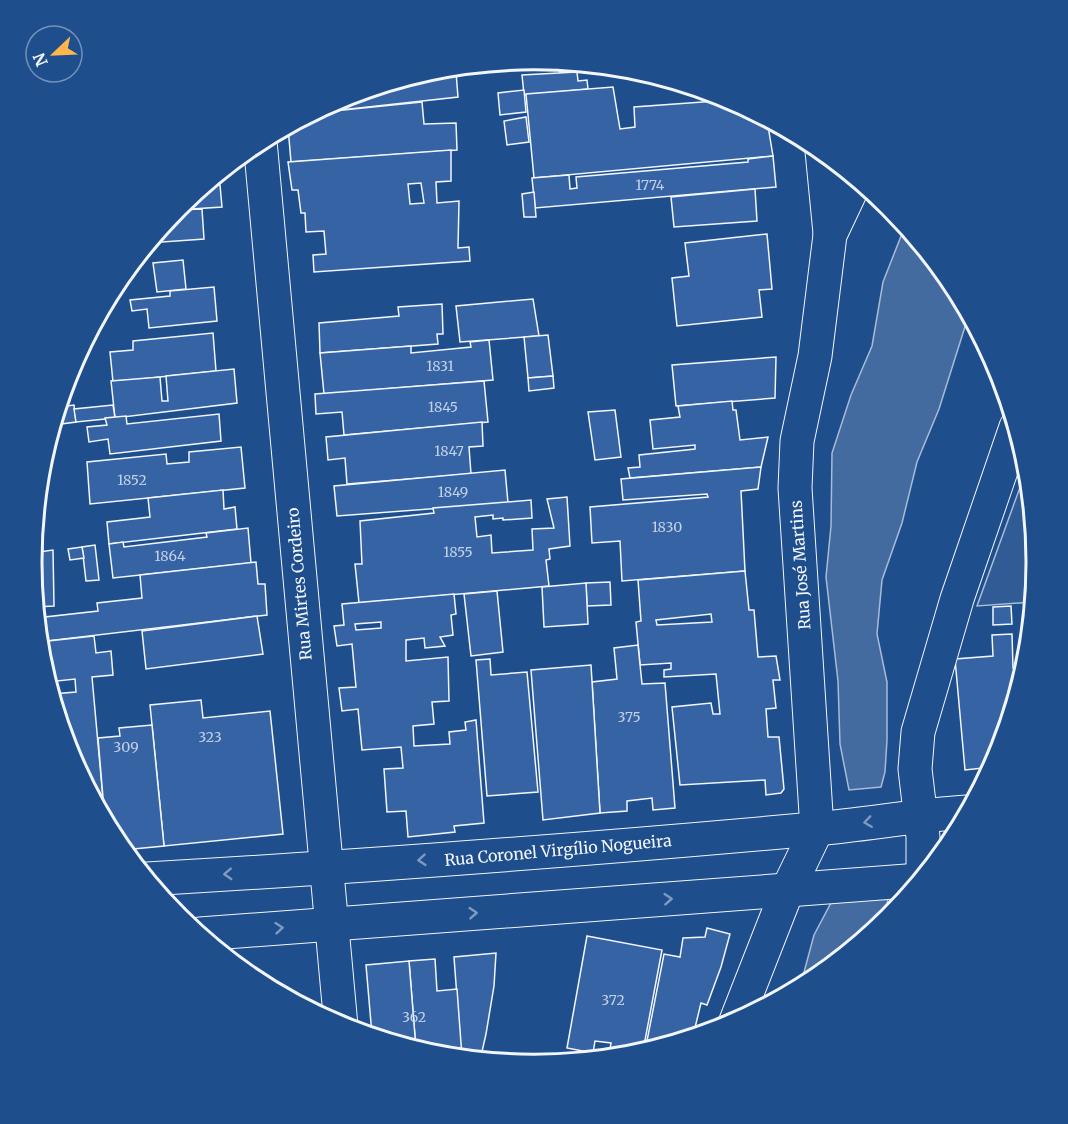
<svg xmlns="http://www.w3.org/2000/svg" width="1068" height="1124" viewBox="0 0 1068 1124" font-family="Merriweather,serif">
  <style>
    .green { fill: #305b95; stroke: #a8bbd7; stroke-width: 1.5 }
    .water { fill: #446ba0; stroke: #a8bbd7; stroke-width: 1.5 }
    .building { fill: #3563a3; stroke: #f2f6ff; stroke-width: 1.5; fill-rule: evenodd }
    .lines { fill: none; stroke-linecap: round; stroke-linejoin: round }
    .street-casing { stroke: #f2f6ff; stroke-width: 35 }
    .street { stroke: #1f4e8c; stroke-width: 33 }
    .oneway { stroke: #7e9ac0 }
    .labels { text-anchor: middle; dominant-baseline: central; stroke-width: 4.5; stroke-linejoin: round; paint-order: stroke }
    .number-label { font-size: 14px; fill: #c3d1e8 }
    .street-label { font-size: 16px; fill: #f2f6ff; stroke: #1f4e8c }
    .rim { fill: none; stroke: #f2f6ff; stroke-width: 3 }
  </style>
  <rect width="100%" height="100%" fill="#1f4e8c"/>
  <polygon class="green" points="1027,468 1036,562 1033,602 977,606"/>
  <g class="water">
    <polygon points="905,226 952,283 969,314 939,409 917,462 902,523 882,580 877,634 887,682 887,740 885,772 881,787 849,790 840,744 838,681 826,577 831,526 832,453 851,395 872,346 883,282"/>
    <polygon points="888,895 886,920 813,980 800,987 814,935 832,901"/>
  </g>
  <g class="building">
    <polygon points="559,62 622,68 560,73"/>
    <polygon points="479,65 480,69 456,72 458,97 314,113 342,98 436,69"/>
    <polygon points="577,72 578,81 587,80 588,89 524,95 522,75"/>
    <polygon points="613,87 620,129 635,127 634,107 730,100 757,114 757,117 767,120 773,156 534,178 526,94"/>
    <polygon points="524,90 526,112 500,115 498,93"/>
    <polygon points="422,102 424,124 456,123 457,150 291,162 288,127 314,113"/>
    <polygon points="526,117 529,142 507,145 504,121"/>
    <path d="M451,150V181L436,182L437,203L459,201L458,248L469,247L470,261L314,272L313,255L326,254L324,231L306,232L305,213H301L298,190H292L288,162ZM421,183L424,203L410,204L408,184Z"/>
    <polygon points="773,156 776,187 535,208 532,178 569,175 570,189 577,188 576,177 748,162 748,159"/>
    <polygon points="220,185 222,207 176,210 204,186"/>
    <polygon points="755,189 757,221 674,227 671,197"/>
    <polygon points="534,192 536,217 524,217 522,194"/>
    <polygon points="202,209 204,239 149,243 176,210"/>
    <polygon points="767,234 772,289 759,290 762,317 677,326 672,278 689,276 685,243"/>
    <polygon points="183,260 186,289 157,292 153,263"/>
    <polygon points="214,287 217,321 149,328 147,309 132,311 130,300 170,296 170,291"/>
    <polygon points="533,299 539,336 460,342 456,306"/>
    <polygon points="442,304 443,334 437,334 438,344 320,353 319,323 399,316 398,307"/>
    <polygon points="213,333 216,371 113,382 110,352 133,350 133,341"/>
    <polygon points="548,335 553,376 528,378 524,337"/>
    <polygon points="489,340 493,380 324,394 320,353 411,346 411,353 471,347 470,342"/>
    <polygon points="776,357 775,398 676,406 672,365"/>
    <polygon points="234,369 237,403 115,418 111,381 160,377 162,401 168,401 166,376"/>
    <polygon points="553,376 554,388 529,391 528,378"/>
    <polygon points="484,381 488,422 344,435 342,412 316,414 315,394"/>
    <polygon points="65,386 67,406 74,405 76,422 53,425"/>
    <polygon points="732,401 733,410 736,410 740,440 768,437 761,467 630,478 628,468 640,467 639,455 695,449 695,445 653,449 650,420 680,417 678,406"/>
    <polygon points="113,405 115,418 76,422 74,409"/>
    <polygon points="615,410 621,457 595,460 588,412"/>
    <polygon points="219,414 221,441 110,454 108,439 89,442 87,427 107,425 105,418 126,416 127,424"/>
    <polygon points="482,422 483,446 469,447 471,474 347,484 345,458 328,460 326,437"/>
    <polygon points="241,447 245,488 90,504 87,462 166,454 167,464 189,462 189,452"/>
    <polygon points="761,467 758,489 741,491 745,571 622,581 620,541 592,543 590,507 708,497 707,494 623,500 621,479"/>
    <polygon points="505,470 508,503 337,516 334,486"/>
    <polygon points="223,490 224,509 235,507 237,529 109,544 107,522 150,517 148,498"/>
    <polygon points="567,497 570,546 549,549 550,559 546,560 549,586 359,603 355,564 362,564 360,521 434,513 433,508 531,500 532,518 503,520 503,518 493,519 493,515 475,517 477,537 491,535 492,553 533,550 532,529 554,528 547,499"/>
    <polygon points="248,528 251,563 113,578 109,544 123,542 124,547 207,537 206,533"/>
    <polygon points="95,545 99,580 86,581 82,547"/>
    <polygon points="82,547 84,558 70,560 68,549"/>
    <polygon points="53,550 54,606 36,607 32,553"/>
    <polygon points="256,562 258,584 265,584 267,615 47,641 45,617 98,611 97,603 142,598 140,575"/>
    <path d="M745,571L749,610H754L758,657L776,656L780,680H773L776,708L766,709L768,737H779L784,789L781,793L766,795L765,780L680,785L672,707L711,703L713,714H720L716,674L664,677V670L671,669V663L640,665L636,622L641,621L638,580ZM711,614L712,622L657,625L656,620Z"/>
    <polygon points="610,582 611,605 587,606 586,583"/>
    <polygon points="586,583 588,624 544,627 542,587"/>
    <polygon points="497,591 503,652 471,656 464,594"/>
    <path d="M454,594L456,614L451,615L453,635L440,637L445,646L425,648L424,638L406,640V661L448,657L449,701L432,702L434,724L413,726L414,746L450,744L449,732L466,730L465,722L476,720L484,823L454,826L455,832L408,837L406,811L387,812L384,769L403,768L401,747L362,750L358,709L342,711L339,688L356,687L352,644L337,646L334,626L344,625L342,604ZM381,622V628L356,630L355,624Z"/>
    <polygon points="1024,605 1032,605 1031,623 1023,623"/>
    <polygon points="1011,606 1012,624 993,625 993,607"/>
    <polygon points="257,616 263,654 146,669 142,631"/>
    <polygon points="1012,634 1013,668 1025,667 1014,702 1010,702 1011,712 998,755 992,767 965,770 955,659 993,656 992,635"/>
    <polygon points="94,636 96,653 111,651 113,675 92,677 105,821 70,754 52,694 76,692 75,679 48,682 39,642"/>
    <polygon points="638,645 642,684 665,683 675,808 653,810 652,798 627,801 627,811 600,813 592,682 617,679 614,648"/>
    <polygon points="490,659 491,675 527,672 538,792 487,796 476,660"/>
    <polygon points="591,665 600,813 543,820 531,670"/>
    <polygon points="201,700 203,718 270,711 283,834 164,846 150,705"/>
    <polygon points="152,725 164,846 123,850 105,821 98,738 120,736 119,728"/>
    <polygon points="707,928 730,934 721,967 707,1005 701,1003 693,1036 645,1051 664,954 680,957 683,938 705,937"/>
    <polygon points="587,936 662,950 643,1051 618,1056 609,1055 611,1043 595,1041 593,1053 567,1048"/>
    <polygon points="496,953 494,986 486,1034 481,1056 471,1055 472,1050 461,1051 454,957"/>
    <polygon points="435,959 437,991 457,989 462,1057 436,1055 416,1049 409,961"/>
    <polygon points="409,961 416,1049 372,1035 366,965"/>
    <polygon points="565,1053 572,1054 599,1058 543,1064 543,1060"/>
  </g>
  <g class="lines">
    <g class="street-casing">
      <g id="street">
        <polyline points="260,141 341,1026"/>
        <polyline points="822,151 830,233"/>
        <polyline points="923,877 923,837 915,769 918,732 957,599 1016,427"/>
        <path d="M147,879C370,866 592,849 814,829C865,825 916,815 967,812"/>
        <polyline points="200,934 920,880"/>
        <polyline points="736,1021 787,891 817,829 795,488 797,441 815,356 830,235 856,180"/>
      </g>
    </g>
    <use href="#street" class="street"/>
  </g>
  <defs><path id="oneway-chevron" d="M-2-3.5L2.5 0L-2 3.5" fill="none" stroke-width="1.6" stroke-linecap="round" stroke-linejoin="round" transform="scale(1.5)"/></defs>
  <g class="oneway">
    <use href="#oneway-chevron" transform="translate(868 822) rotate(172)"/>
    <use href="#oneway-chevron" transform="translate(422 860) rotate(175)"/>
    <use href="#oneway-chevron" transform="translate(228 874) rotate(177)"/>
    <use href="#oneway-chevron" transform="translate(668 899) rotate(-4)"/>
    <use href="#oneway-chevron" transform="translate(473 913) rotate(-4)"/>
    <use href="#oneway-chevron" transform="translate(279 928) rotate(-5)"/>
  </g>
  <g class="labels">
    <g class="number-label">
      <text x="650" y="185">1774</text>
      <text x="440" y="366">1831</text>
      <text x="443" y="407">1845</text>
      <text x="449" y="451">1847</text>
      <text x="132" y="480">1852</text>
      <text x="453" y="492">1849</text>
      <text x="667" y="527">1830</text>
      <text x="458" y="552">1855</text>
      <text x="170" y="556">1864</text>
      <text x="629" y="717">375</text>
      <text x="210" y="737">323</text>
      <text x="126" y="747">309</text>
      <text x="613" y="1000">372</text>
      <text x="414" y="1017">362</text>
    </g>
    <g class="street-label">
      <text transform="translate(800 565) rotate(-94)">Rua José Martins</text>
      <text transform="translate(299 584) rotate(-95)">Rua Mirtes Cordeiro</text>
      <text transform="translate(558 850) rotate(-5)">Rua Coronel Virgílio Nogueira</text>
    </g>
  </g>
  <path d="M0 0H1068V1124H0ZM42 562a492 492 0 1 1 984 0a492 492 0 1 1-984 0Z" fill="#1f4e8c" fill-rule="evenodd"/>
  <path class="rim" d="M42 562a492 492 0 1 1 984 0a492 492 0 1 1-984 0Z"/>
  <g transform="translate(54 54) rotate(247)"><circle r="28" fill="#1f4e8c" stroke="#7391ba" stroke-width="1.5"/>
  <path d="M0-4.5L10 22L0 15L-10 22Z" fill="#ffb74d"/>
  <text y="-9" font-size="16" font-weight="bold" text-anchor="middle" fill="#f2f6ff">N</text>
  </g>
</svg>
